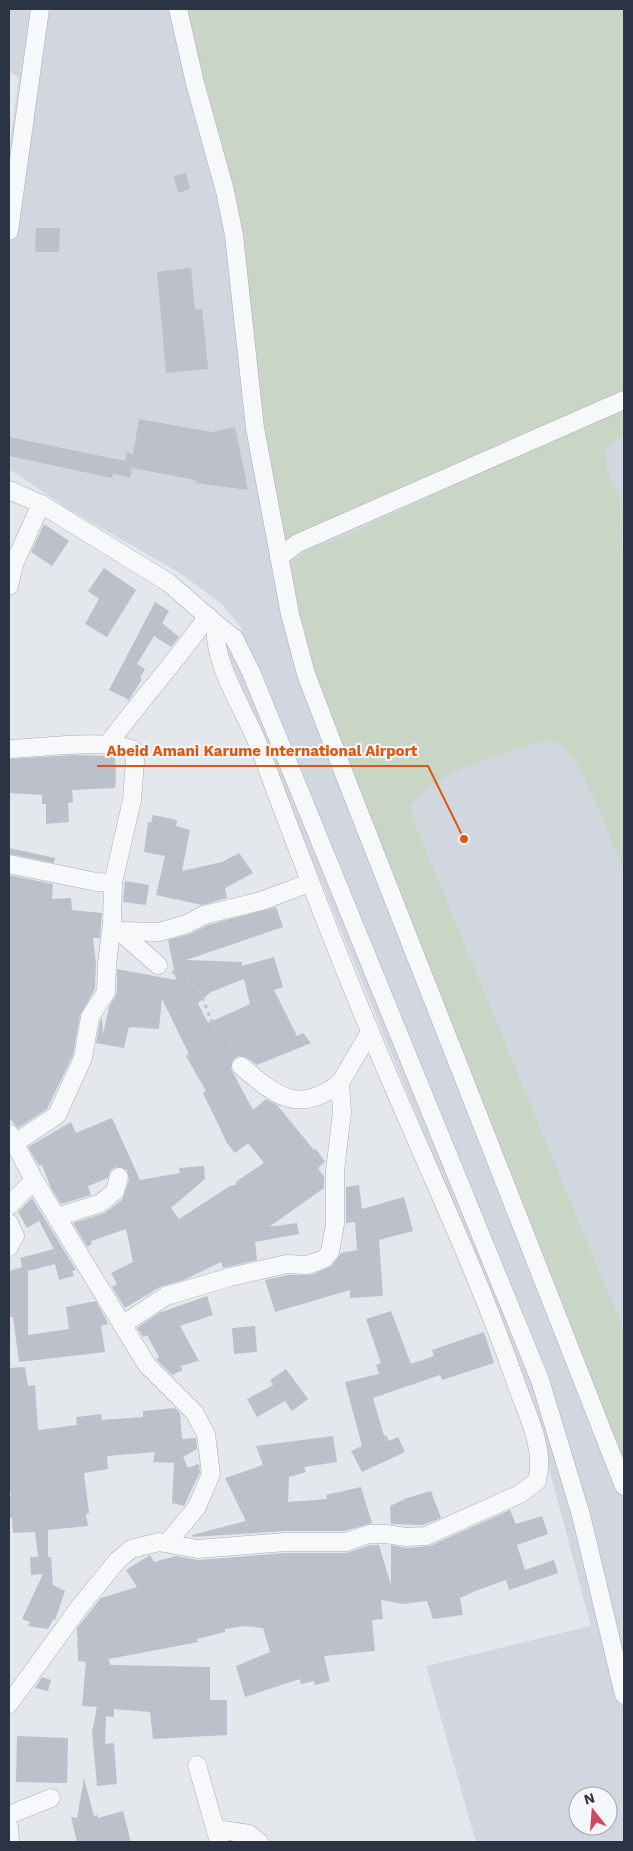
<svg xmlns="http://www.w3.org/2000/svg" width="633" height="1851" viewBox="0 0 633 1851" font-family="'Work Sans',sans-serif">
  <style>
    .built { fill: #d2d6de; fill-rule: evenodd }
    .green { fill: #c9d6c5 }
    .building { fill: #bbc0ca; fill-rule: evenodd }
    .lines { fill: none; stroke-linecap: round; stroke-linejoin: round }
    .minor-casing { stroke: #a9aeb7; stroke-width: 19 }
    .path { stroke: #c2c5cb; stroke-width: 3; stroke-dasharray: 4 4; stroke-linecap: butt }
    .minor { stroke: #f7f8fa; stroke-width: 18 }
    .leader { fill: none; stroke: #df570f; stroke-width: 2 }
    .callout-dot { fill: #df570f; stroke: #f4f6f9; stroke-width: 2 }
    .callout-label { font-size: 15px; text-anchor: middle; font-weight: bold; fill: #df570f; stroke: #f4f6f9; stroke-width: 4; stroke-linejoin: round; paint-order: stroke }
  </style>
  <rect width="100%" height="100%" fill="#e4e7ec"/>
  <path class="built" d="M9,9H624V1842H476L426,1666L591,1626L543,1446L510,1344L224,644L234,638L242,629L222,604L178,572L70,510L9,469V151L19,78L9,71ZM578,1796H608V1826H578Z"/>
  <g class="green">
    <polygon points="185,9 624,9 624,393 283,542 259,426 215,127"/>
    <path d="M624,407V436C617,439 606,445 605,453C602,469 618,488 622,504C626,521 618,539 624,553V871C612,844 584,765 565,748C558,741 549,741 540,742C497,757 440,768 411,805L412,817L624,1331V1471L311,673L288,576C293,551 315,548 336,540Z"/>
  </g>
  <g class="building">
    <polygon points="186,173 190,189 178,193 174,176"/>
    <polygon points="36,228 60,228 59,252 35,252"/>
    <polygon points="191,268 195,310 202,309 208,369 166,373 157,272"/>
    <polygon points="139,419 212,432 235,427 248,490 195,483 196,480 132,468 130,478 113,473 112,478 9,456 9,437 125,461 127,452 133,454"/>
    <polygon points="44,524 69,541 52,566 31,552"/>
    <polygon points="104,568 136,590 107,637 85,624 99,599 88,591"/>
    <polygon points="155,602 169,611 162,623 179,637 171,647 154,636 137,664 145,669 140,678 142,679 129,700 109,690"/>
    <polygon points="74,755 115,756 116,778 115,788 72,790 73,802 68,803 69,822 46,824 46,804 42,804 42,795 9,793 9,759"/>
    <polygon points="153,815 177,820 176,826 190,830 182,871 222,862 239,853 253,873 225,888 227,898 202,905 156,895 165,856 144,852 148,822 151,823"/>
    <polygon points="9,848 55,858 54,863 9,854"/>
    <polygon points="9,875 53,884 52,899 71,898 72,910 102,913 100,938 93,938 96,963 95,989 80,1015 73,1055 47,1109 18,1128 9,1118"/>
    <polygon points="125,881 149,885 146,905 123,902"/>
    <path d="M276,907L283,927L186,960L242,962V966L274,957L283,987L274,990L297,1036L303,1033L311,1043L257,1065L247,1058L238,1056L233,1060L231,1069L253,1110L266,1099L277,1105L314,1150L316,1149L325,1162L318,1168L324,1177V1188L269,1227L297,1223L299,1234L255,1242L257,1260L223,1268L221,1262L184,1280L160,1287L125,1308L112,1287L117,1284L111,1273L133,1262L126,1229L91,1241L92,1244L87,1247L73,1223L105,1213L122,1200L129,1180L127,1170L116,1167L111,1170L108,1178L88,1186L91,1195L61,1204L51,1188L42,1165L39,1166L28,1147L71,1122L76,1133L112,1118L140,1180L180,1173L179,1168L204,1166L205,1179L171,1208L179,1219L230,1186L235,1185L237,1181L264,1163L248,1143L235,1153L227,1143L203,1093L206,1091L186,1056L189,1054L162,999L159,1029L129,1027L124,1048L96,1043L100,1021L102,1018L103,1034L109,1007L117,993V969L176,980L168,940L190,934L208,925ZM244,979L250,1004L208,1023L198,1003L211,992Z"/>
    <polygon points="359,1185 362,1209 404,1197 413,1231 379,1240 383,1296 350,1298 350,1290 275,1312 265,1280 288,1275 311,1275 332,1266 341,1253 357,1250 355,1222 346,1223 346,1187"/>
    <polygon points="32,1198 76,1270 72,1271 74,1276 59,1280 55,1264 28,1271 28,1335 69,1329 66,1307 96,1301 107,1321 108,1324 101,1326 105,1352 19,1362 13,1317 9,1317 9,1271 22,1267 20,1258 54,1249 39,1221 27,1228 18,1212"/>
    <polygon points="207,1296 213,1315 180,1326 199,1361 180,1366 183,1370 172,1375 156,1359 159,1357 147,1335 143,1337 137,1328 159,1313"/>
    <polygon points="391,1311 411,1364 434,1356 432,1350 484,1332 494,1363 442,1380 440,1375 373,1398 384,1436 386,1435 389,1441 398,1437 405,1452 362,1472 351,1451 362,1446 345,1382 379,1374 376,1365 381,1363 366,1319"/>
    <polygon points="255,1326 257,1352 234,1354 232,1328"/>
    <polygon points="25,1367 28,1386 35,1385 38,1430 77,1425 76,1417 101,1414 102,1420 143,1417 143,1411 175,1408 180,1413 182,1439 196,1438 197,1449 183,1457 188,1468 199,1464 200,1472 184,1506 172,1503 174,1463 153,1462 155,1452 107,1456 108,1469 84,1473 89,1513 86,1514 88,1526 48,1530 48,1557 51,1557 53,1585 65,1591 55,1620 53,1620 48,1629 28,1626 30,1622 22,1619 43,1574 31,1575 30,1557 38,1557 35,1532 13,1533 12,1518 9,1518 9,1496 11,1496 9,1481 9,1368"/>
    <polygon points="286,1369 308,1399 292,1411 285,1401 257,1417 247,1399 273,1385 270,1380"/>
    <polygon points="333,1436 337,1462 304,1467 306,1472 289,1477 288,1502 327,1499 326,1495 361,1487 372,1523 344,1531 285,1531 193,1537 192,1535 246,1521 225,1478 263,1465 256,1446"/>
    <polygon points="431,1491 441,1518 423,1525 391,1524 390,1506 407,1498"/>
    <polygon points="510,1510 516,1524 542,1516 548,1534 517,1545 525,1570 554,1560 558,1573 509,1590 506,1580 475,1591 460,1598 463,1615 433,1619 427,1601 403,1604 381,1600 383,1619 372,1620 375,1651 324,1656 330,1681 315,1685 314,1681 301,1684 300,1679 245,1697 236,1666 270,1652 263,1628 244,1626 225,1629 225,1632 197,1639 198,1642 109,1659 110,1665 210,1667 210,1700 227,1700 227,1735 153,1739 150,1712 114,1709 114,1717 106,1716 105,1744 114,1743 117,1784 97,1786 92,1732 97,1707 82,1706 86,1662 78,1661 77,1628 101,1598 137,1587 126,1570 150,1555 154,1562 176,1556 198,1560 286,1553 346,1553 371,1545 379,1545 391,1585 391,1545 406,1548 430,1546"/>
    <polygon points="42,1677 51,1680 48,1691 35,1688"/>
    <polygon points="17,1736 68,1738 67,1783 16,1782"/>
    <polygon points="84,1778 94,1816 98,1815 98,1818 123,1811 131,1842 77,1842 71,1817 77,1818"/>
  </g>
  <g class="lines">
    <g class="minor-casing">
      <g id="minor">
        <polyline points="178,9 195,83 225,191 234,235 255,428 290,614 306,674 348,784 624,1486"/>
        <polyline points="9,231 40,9"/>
        <path d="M9,490L41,504L169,583L216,624C212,665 246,711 260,749C295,843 330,936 369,1029C417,1147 474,1262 516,1383C526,1412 546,1449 537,1481L520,1494L426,1536L406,1537L386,1534H369L346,1542H286L197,1549L159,1542L131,1549L117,1561L81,1605L9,1704"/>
        <polyline points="279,557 298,543 624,400"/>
        <polyline points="9,586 14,564 41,504"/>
        <polyline points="216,624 234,638 251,672 540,1380 581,1515 624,1695"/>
        <path d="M108,744C140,701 177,660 208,616"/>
        <path d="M9,749C37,748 111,738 133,750L135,761L132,800L113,883L112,924L107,964L106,992L90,1017L83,1058L57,1115L15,1143"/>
        <polyline points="9,864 96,882 113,883"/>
        <polyline points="117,929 158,965"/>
        <polyline points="120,931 159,932 187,924 204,915 261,901 309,883"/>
        <path d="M241,1066C276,1096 298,1115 340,1083"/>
        <polyline points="9,1133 34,1180 147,1365 194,1412 206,1434 211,1474 197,1507 167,1543"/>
        <polyline points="9,1206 34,1180"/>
        <polyline points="57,1217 101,1203 115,1191 119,1177"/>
        <polyline points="9,1223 15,1236 9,1247"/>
        <polyline points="122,1325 166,1296 230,1277 287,1264 307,1265 324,1259 330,1252 335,1224 335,1171 342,1112 340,1083 370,1032"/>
        <polyline points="197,1765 219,1842"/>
        <polyline points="9,1815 51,1798"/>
        <polyline points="9,1827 10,1842"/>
        <polyline points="216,1829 249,1834 259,1842"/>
      </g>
    </g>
    <path class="path" d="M172,972C208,988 201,1003 217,1033L220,1032L228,1038L234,1052"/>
    <use href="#minor" class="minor"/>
  </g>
  <path class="leader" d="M464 839L428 766H97"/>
  <circle class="callout-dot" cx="464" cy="839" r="5"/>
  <g class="callout-label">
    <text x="262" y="756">Abeid Amani Karume International Airport</text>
  </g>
  <rect width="633" height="1851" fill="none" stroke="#2b3445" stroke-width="20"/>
  <g transform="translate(593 1811) rotate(343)"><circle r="24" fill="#f4f6f9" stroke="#a4a8b1"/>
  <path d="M0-4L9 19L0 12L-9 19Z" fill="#d1495b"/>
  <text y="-8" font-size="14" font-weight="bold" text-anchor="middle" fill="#2b3445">N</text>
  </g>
</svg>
